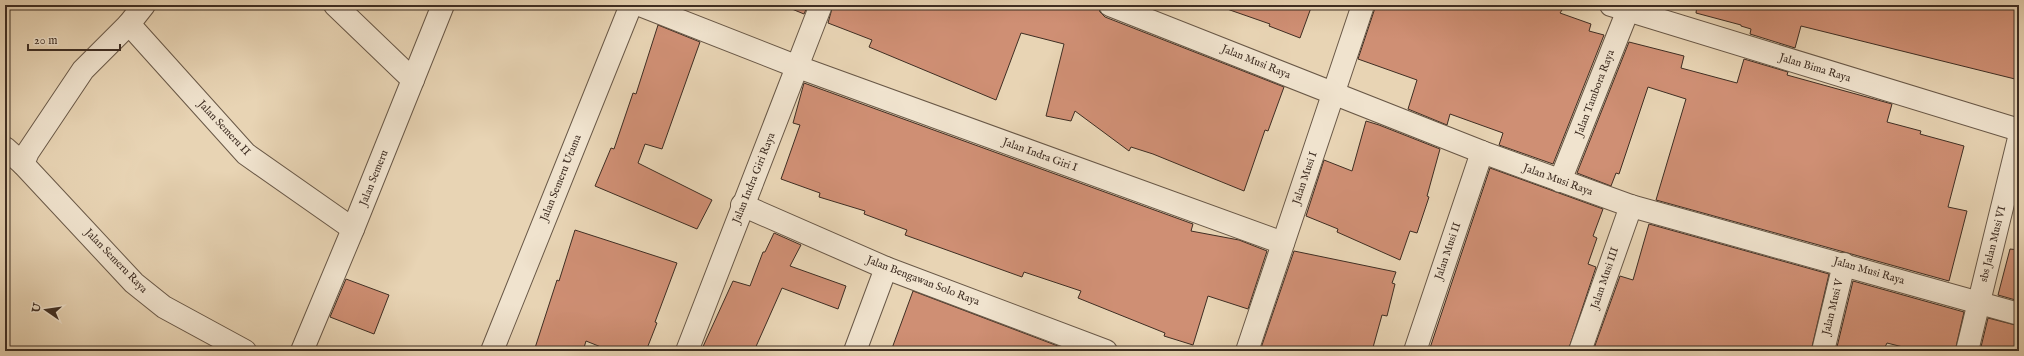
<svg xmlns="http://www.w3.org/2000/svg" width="2024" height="356" viewBox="0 0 2024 356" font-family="'IM FELL English',serif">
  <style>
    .building { fill: #cf8f74; stroke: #3f2e23 }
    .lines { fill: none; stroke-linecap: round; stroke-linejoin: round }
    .street-casing { stroke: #695847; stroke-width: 24 }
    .street { stroke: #f0e3ce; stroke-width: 22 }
    .labels { text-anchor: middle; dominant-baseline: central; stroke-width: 4; stroke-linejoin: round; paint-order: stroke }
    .street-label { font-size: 11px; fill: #3f2e23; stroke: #f0e3ce }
  </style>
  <rect width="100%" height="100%" fill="#e8d4b4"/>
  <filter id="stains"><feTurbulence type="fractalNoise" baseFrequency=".005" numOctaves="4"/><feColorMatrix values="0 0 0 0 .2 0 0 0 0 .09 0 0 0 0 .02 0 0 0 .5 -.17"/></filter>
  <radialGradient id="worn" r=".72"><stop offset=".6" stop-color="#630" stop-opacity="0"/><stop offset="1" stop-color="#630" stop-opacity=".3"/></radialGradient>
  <g class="building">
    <polygon points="787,5 808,5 804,14 787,7"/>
    <polygon points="833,5 1098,5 1100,12 1105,17 1284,87 1268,131 1265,130 1244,191 1153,154 1131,147 1129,151 1075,111 1071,121 1046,116 1064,44 1021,33 996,100 869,47 872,40 828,23"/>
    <polygon points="1228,5 1312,5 1300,38 1269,26 1270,24 1227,9"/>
    <polygon points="1376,5 1548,5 1562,10 1560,13 1591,24 1589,31 1604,35 1553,164 1499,145 1503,133 1450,114 1447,125 1408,109 1417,80 1358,59"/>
    <polygon points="1697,5 2019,5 2019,80 1801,26 1795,48 1750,34 1751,29 1741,26 1741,25 1696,13"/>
    <polygon points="658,25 700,42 662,149 645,144 638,163 712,200 697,229 595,186 611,148 614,149 633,93 636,94"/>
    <polygon points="1629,42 1684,56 1681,68 1737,83 1744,59 1788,72 1787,75 1892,104 1887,122 1921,131 1920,134 1964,146 1948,207 1967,211 1949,281 1656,200 1686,99 1648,87 1619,174 1616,173 1611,186 1577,173"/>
    <polygon points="804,83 1193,224 1191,231 1239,240 1267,251 1248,309 1208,296 1193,345 1164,336 1165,333 1078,298 1081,291 1024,272 1022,277 905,235 907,230 864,214 865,211 819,197 820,193 781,179 800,125 793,123"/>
    <polygon points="1366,121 1379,125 1440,149 1427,196 1429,197 1417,233 1410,231 1400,260 1337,232 1338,229 1306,216 1324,160 1352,171"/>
    <polygon points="1490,168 1603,209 1593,236 1597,238 1588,264 1596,267 1568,351 1429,351"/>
    <polygon points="1649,224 1829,274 1811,351 1593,351 1620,276 1633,280"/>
    <polygon points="575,230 677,263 655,322 657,323 646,351 611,351 586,341 583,351 534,351 557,280 559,281"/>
    <polygon points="774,233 801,245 790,266 846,286 838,309 782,288 754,351 701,351 733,281 750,286 763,252 765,252"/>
    <polygon points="2010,249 2019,250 2019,301 1998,295"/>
    <polygon points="1294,251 1396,272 1392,283 1395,284 1387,316 1382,315 1372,351 1260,351"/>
    <polygon points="346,279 389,295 374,334 330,317"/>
    <polygon points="1853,281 1964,312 1955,351 1919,351 1887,343 1883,351 1836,351"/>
    <polygon points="913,291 1071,351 891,351"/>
    <polygon points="1988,318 2019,326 2019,351 1980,351"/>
  </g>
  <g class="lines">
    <g class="street-casing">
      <g id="street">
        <polyline points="335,5 413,80"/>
        <polyline points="640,5 798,67 1283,243"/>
        <polyline points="1110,5 1482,152 1631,206 2019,314"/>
        <polyline points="1611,5 2019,130"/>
        <polyline points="129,24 246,154 353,229"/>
        <polyline points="5,148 23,164 134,283 164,307 245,351"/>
        <polyline points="23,164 28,152 83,70 129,24 144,5"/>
        <polyline points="1560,181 1630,5"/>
        <polyline points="742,205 886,268 1106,351"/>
        <polyline points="302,351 353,229 443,5"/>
        <polyline points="492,351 631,5"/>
        <polyline points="687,351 821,5"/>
        <polyline points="855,351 886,268"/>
        <polyline points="1247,351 1363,5"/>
        <polyline points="1415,351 1482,152"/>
        <polyline points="1580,351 1631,206"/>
        <polyline points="1823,351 1844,264"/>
        <polyline points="1967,351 2019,138"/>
      </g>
    </g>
    <use href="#street" class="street"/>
  </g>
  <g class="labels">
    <g class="street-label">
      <text transform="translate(1256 62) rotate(22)">Jalan Musi Raya</text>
      <text transform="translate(1815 68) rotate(17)">Jalan Bima Raya</text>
      <text transform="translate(1595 93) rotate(-69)">Jalan Tambora Raya</text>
      <text transform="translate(224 128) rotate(47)">Jalan Semeru II</text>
      <text transform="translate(1040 155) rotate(20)">Jalan Indra Giri I</text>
      <text transform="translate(374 178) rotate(-68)">Jalan Semeru</text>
      <text transform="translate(561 178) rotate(-68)">Jalan Semeru Utama</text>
      <text transform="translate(754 178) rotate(-68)">Jalan Indra Giri Raya</text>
      <text transform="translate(1305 178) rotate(-71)">Jalan Musi I</text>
      <text transform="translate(1558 180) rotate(20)">Jalan Musi Raya</text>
      <text transform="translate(1993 244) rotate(-76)">sbs Jalan Musi VI</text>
      <text transform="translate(1448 251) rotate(-71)">Jalan Musi II</text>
      <text transform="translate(116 261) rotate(46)">Jalan Semeru Raya</text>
      <text transform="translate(1869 271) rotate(16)">Jalan Musi Raya</text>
      <text transform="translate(1605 278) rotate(-71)">Jalan Musi III</text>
      <text transform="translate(923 281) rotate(21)">Jalan Bengawan Solo Raya</text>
      <text transform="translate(1833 307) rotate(-76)">Jalan Musi V</text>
    </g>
  </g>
  <rect width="2024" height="356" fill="none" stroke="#e8d4b4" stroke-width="20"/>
  <rect x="6" y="6" width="2012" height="344" fill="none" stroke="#3f2e23" stroke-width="2"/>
  <rect x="10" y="10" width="2004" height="336" fill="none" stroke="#3f2e23"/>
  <g transform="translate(46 310) rotate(283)" stroke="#f0e3ce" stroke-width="3" paint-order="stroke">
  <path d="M0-3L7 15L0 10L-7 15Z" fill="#3f2e23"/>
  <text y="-6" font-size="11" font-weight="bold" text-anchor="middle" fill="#3f2e23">U</text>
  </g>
  <path d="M28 44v6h92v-6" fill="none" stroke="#3f2e23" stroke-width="2"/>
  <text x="34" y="44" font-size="12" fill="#3f2e23" stroke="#f0e3ce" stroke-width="3" paint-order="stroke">20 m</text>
  <rect width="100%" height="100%" filter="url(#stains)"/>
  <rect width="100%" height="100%" fill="url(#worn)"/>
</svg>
